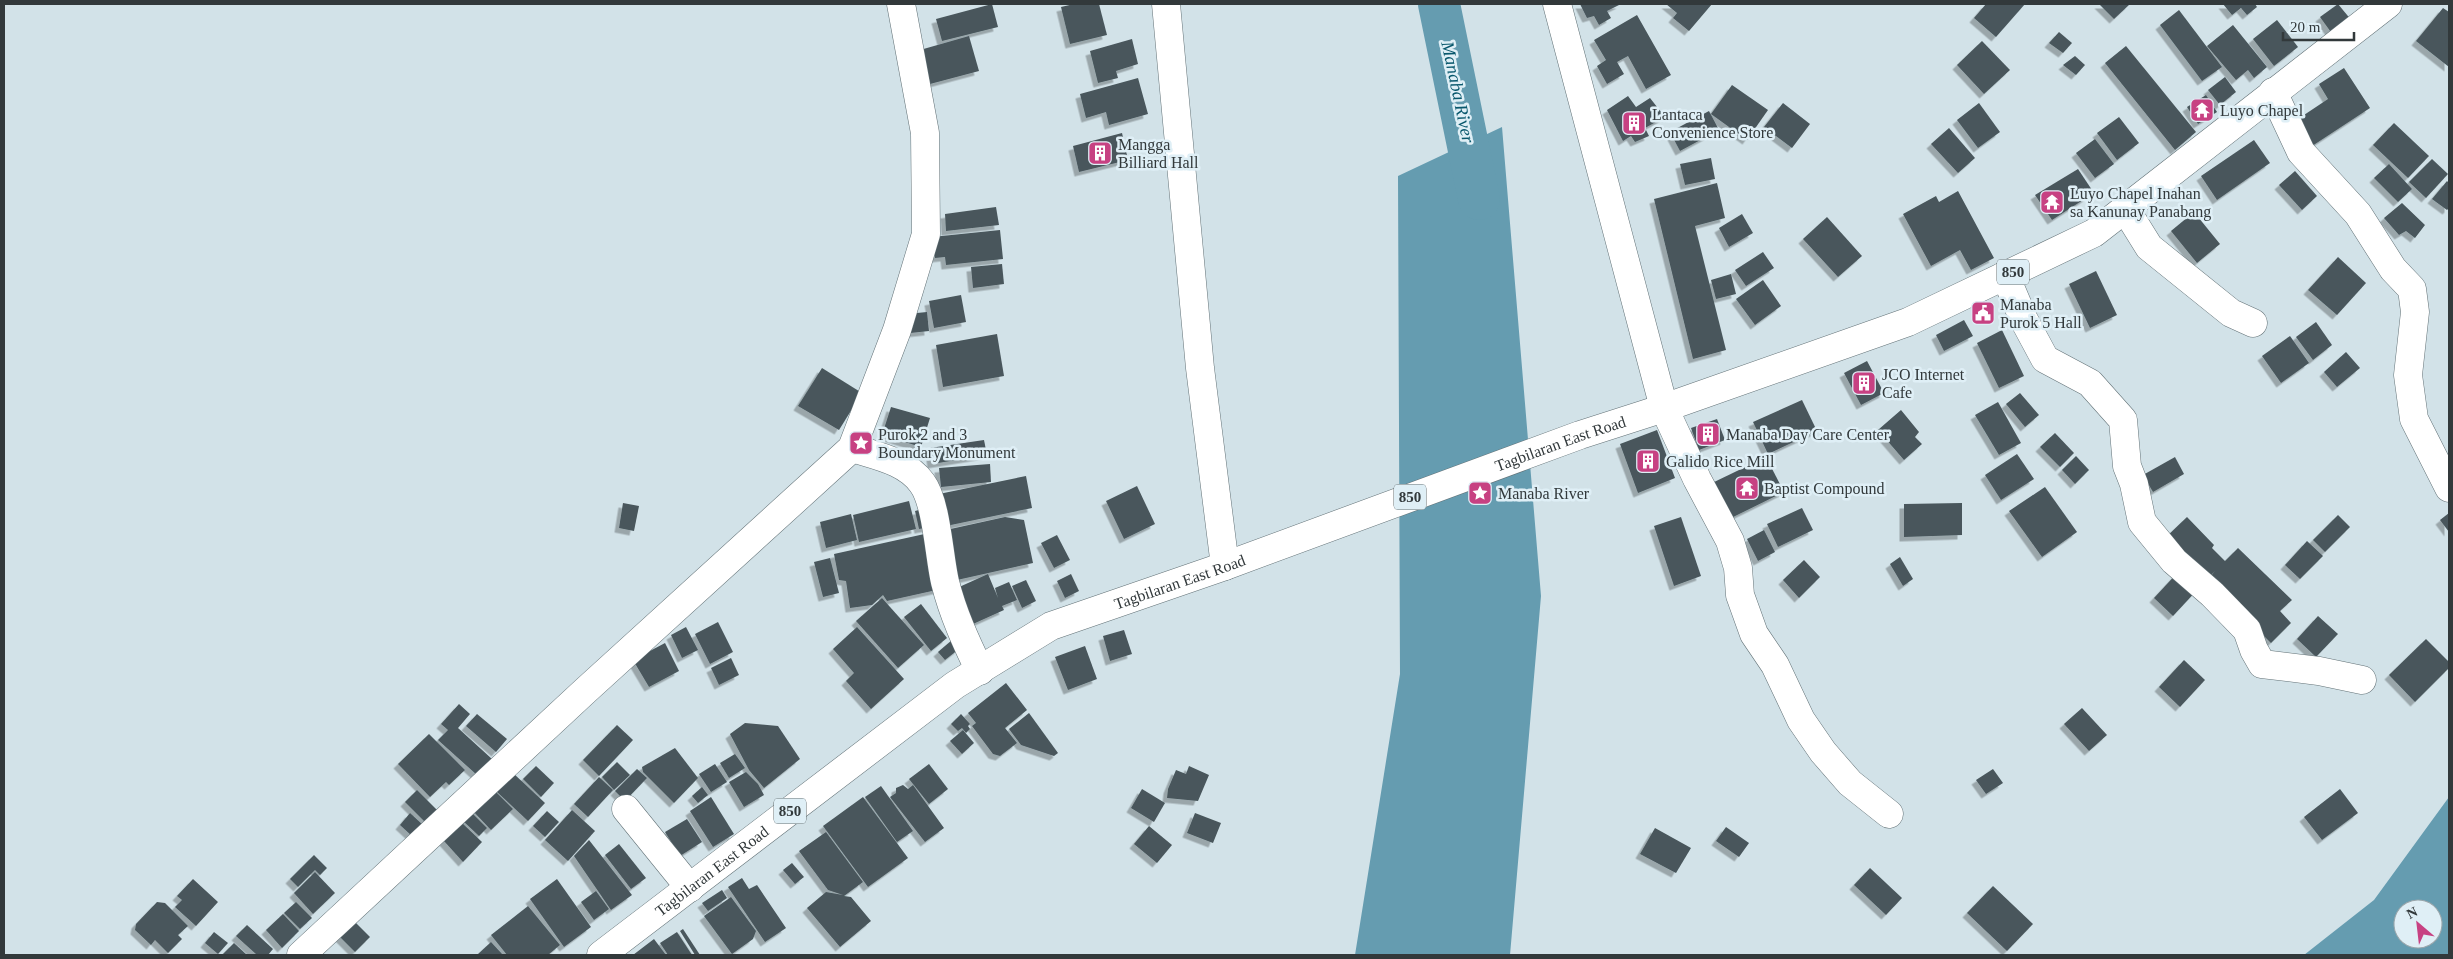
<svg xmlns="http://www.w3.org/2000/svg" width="2453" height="959" viewBox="0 0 2453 959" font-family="'Times New Roman',serif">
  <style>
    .water { fill: #659cb0; fill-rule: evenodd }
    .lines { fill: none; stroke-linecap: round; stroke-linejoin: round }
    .river { stroke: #659cb0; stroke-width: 42 }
    .building { fill: #48565b; filter: url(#shadow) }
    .minor-casing { stroke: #637277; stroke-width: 29 }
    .major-casing { stroke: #637277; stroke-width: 29 }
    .minor { stroke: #fff; stroke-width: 28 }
    .major { stroke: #fff; stroke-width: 28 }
    .labels { text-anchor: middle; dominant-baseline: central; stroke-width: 5; stroke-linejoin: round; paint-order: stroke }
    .shield { fill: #dfeff6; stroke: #667073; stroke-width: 1 }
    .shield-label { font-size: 15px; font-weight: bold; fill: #32393b }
    .poi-label { font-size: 16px; fill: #32393b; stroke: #dfeff6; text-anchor: start }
    .street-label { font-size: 16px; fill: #32393b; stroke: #dfeff6 }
    .water-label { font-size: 18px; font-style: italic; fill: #08576c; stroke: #dfeff6 }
  </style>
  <defs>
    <filter id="shadow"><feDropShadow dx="-4.5" dy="4.5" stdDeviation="0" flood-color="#0004"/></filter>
  </defs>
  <rect width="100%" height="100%" fill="#d2e2e8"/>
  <g class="water">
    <polygon points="1502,127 1541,596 1510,955 1355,955 1400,674 1398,176"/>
    <path d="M2449,797V955H2304L2374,900ZM2403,909H2433V939H2403Z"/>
  </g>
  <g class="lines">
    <polyline class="river" points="1439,4 1479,199"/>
  </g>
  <g class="building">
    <polygon points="992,4 998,27 942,41 936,19"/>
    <polygon points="1074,4 1099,4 1107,35 1070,44 1061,7"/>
    <polygon points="1580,4 1621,4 1607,11 1611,18 1599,25 1594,16 1587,18"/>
    <polygon points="1666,4 1712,4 1689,31 1673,18 1677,13"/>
    <polygon points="1986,4 2025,4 1996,37 1974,18"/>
    <polygon points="2099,4 2130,4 2114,19"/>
    <polygon points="2223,4 2255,4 2257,7 2247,15 2241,8 2232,15"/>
    <polygon points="2338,4 2352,21 2333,35 2320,17"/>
    <polygon points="2443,8 2449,12 2449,67 2416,41"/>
    <polygon points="2179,10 2222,67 2202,81 2160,25"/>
    <polygon points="1637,15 1671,75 1646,89 1628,56 1617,62 1624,74 1607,84 1597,66 1606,60 1594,40"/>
    <polygon points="2277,20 2298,47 2274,66 2253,39"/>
    <polygon points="2233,25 2267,67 2254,78 2248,70 2236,80 2207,46"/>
    <polygon points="2059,32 2072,43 2063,53 2049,43"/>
    <polygon points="969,36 979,71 930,84 920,50"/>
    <polygon points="1132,39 1138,64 1116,71 1118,78 1098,83 1090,51"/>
    <polygon points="1982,41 2010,70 1984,94 1957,65"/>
    <polygon points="2126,46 2196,132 2175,150 2105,63"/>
    <polygon points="2075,56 2085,65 2076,75 2063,65"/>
    <polygon points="2344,68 2370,108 2306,150 2289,125 2328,99 2319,84"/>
    <polygon points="2225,77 2236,92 2220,105 2208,90"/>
    <polygon points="1138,78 1148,114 1109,125 1106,112 1086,118 1080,94"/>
    <polygon points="1732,85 1768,110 1747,140 1711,114"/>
    <polygon points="2206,95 2217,112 2198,124 2187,107"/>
    <polygon points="1628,96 1636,107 1650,98 1665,117 1645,128 1649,136 1635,142 1631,136 1623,141 1607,110"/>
    <polygon points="1783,103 1810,124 1792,148 1764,127"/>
    <polygon points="1979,103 2000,132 1978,148 1957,120"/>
    <polygon points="1709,111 1719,130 1680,151 1670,132"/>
    <polygon points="2119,117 2139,143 2117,160 2097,133"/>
    <polygon points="2394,123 2429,156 2408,178 2373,145"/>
    <polygon points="1949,128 1975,158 1958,173 1931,144"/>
    <polygon points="1122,133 1128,160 1079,172 1073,146"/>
    <polygon points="2095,139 2114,164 2095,178 2076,153"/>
    <polygon points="2254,140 2270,163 2217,200 2201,176"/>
    <polygon points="1711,158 1715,179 1685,185 1680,164"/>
    <polygon points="2432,159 2448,174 2426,198 2409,182"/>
    <polygon points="2389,164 2412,189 2398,202 2374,178"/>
    <polygon points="2078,169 2094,193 2052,220 2035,195"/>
    <polygon points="2295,171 2317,196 2302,210 2279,185"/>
    <polygon points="2447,181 2449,183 2449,208 2447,210 2432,199"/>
    <polygon points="1717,183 1725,218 1695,226 1726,350 1693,359 1654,199"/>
    <polygon points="1958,191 1994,258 1971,270 1960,250 1931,266 1903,214 1936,196 1939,202"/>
    <polygon points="2402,203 2425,225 2415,238 2406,231 2399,235 2384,218"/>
    <polygon points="996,207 999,225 946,231 945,214"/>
    <polygon points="2194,212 2220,244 2197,263 2171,231"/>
    <polygon points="1742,214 1753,233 1729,247 1719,228"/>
    <polygon points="1827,217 1862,256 1838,277 1803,239"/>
    <polygon points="1000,230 1003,259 946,265 945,257 935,258 932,237"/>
    <polygon points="1763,252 1774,268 1746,286 1735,270"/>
    <polygon points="2338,257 2366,283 2337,315 2308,290"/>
    <polygon points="1002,264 1004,284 973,288 971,267"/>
    <polygon points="2096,271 2117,315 2090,328 2069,284"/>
    <polygon points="1731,274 1736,294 1716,299 1711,280"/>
    <polygon points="1763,280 1781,306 1755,325 1736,299"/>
    <polygon points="961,295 966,322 934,328 929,301"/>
    <polygon points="927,312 929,331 901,334 907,314"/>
    <polygon points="1964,320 1973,336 1944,351 1936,335"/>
    <polygon points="2316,322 2332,345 2313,360 2296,337"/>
    <polygon points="2002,330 2024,376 1999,388 1977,343"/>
    <polygon points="997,334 1004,376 943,387 936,345"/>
    <polygon points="2290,336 2309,363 2281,383 2262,356"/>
    <polygon points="2346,352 2360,368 2337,387 2324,372"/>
    <polygon points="1867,361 1884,393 1861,405 1844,373"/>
    <polygon points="822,368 862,393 839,430 798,406"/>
    <polygon points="2020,393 2039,415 2025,427 2006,404"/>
    <polygon points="1802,400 1817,431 1768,454 1753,422"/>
    <polygon points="1998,402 2021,443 1999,455 1975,415"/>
    <polygon points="891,407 930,418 921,447 882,435"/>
    <polygon points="1901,410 1919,432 1915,437 1922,444 1904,460 1878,430"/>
    <polygon points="1717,419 1725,440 1699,450 1691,428"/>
    <polygon points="1657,430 1675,478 1638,493 1620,444"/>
    <polygon points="2055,433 2074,453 2060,467 2040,447"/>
    <polygon points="984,440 987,455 932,464 930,448"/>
    <polygon points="2017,454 2034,479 2001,500 1985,475"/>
    <polygon points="2076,456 2089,470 2075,484 2062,470"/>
    <polygon points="1766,457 1784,492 1727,520 1710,484"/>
    <polygon points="2175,457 2184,474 2153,492 2143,475"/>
    <polygon points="990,464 991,482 941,487 939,468"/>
    <polygon points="1026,476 1032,508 946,526 939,494"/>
    <polygon points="1137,486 1155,524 1124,539 1106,501"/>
    <polygon points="2045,487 2077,532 2042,557 2009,511"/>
    <polygon points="909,501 916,529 859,542 853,515"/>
    <polygon points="623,503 639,506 634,531 619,528"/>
    <polygon points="1962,503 1962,535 1904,537 1904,504"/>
    <polygon points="926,508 930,527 919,529 915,511"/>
    <polygon points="1802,508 1813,530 1778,547 1767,524"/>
    <polygon points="2449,513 2449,532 2440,520"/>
    <polygon points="851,514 857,540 826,548 820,522"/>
    <polygon points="2338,515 2350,527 2325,552 2313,540"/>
    <polygon points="1005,517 1024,520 1033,563 957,580 946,530"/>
    <polygon points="1681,517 1701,576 1674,586 1654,526"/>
    <polygon points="2187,517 2214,545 2212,548 2225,561 2238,548 2292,600 2280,611 2291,623 2271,643 2260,632 2262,630 2210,577 2215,571 2205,581 2163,540"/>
    <polygon points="1764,530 1775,552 1758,561 1747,539"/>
    <polygon points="929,533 941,589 887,601 883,595 872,605 850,608 846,581 839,580 834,554"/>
    <polygon points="1057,535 1070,560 1054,568 1041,543"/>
    <polygon points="2307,541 2323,556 2300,579 2285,565"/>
    <polygon points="1900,557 1913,579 1903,586 1890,564"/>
    <polygon points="830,558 839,593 823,597 814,562"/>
    <polygon points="1804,560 1820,577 1799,598 1783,580"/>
    <polygon points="2180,570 2199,588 2173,616 2154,598"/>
    <polygon points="988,574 998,598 995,588 1009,582 1017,600 1002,606 1004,610 973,624 957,588"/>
    <polygon points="1071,574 1079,591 1065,598 1057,581"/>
    <polygon points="1026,580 1036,601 1022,608 1012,586"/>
    <polygon points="882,598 924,645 898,668 856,621"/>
    <polygon points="921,604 947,638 931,651 904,617"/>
    <polygon points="2318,616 2338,634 2316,657 2297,639"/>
    <polygon points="718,622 733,652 710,664 695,634"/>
    <polygon points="686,627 698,650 682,658 671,635"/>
    <polygon points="857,627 904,679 871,709 846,681 854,673 833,649"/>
    <polygon points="1124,630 1132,654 1110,661 1103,636"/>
    <polygon points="2426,639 2449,662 2449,668 2415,702 2389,675"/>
    <polygon points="952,640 959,649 945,660 938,652"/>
    <polygon points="665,643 679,671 649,687 633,660"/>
    <polygon points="1085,646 1097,679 1068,690 1055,657"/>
    <polygon points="731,658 739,675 719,685 711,668"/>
    <polygon points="2184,660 2205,680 2180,707 2159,687"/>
    <polygon points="1006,683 1027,710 1005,728 1017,743 1000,756 993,754 972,726 976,723 968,713"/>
    <polygon points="459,704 470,714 458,728 492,759 477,775 438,740 448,730 441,724"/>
    <polygon points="2082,708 2107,735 2089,751 2064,724"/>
    <polygon points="1029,713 1058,753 1054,756 1021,745 1009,729"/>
    <polygon points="477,714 507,739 496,752 466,726"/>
    <polygon points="961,714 970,724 968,726 970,729 966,733 962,728 958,731 951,724"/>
    <polygon points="745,723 778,726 800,759 764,788 749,770 730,734"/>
    <polygon points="617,725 633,740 599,776 583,760"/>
    <polygon points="963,730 974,743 962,754 950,741"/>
    <polygon points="429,734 465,770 449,785 446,782 430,797 398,764"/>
    <polygon points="675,748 698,778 674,803 643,772 642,767"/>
    <polygon points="735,754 745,768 729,778 720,763"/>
    <polygon points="617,762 630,775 614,790 602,777"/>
    <polygon points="715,764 727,782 711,792 699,774"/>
    <polygon points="929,764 948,789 929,804 909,779"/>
    <polygon points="536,766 554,783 541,797 523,779"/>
    <polygon points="1189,766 1209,775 1198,801 1167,798 1168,789 1176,770 1186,774"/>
    <polygon points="637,769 647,778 625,801 615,791"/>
    <polygon points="1993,769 2003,783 1986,794 1976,780"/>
    <polygon points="746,772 758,784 764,795 744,807 729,782"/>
    <polygon points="513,773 545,803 528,821 496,791"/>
    <polygon points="599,777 613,790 588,817 574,804"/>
    <polygon points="903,785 908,789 913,785 944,828 925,842 890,797 896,793 896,788"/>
    <polygon points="881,786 913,831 897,842 865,797"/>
    <polygon points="702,787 708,795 698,803 692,796"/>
    <polygon points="493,789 513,809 491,830 472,810"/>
    <polygon points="1142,789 1165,803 1154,822 1131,808"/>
    <polygon points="2340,789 2358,813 2322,840 2304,817"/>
    <polygon points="417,790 439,812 427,824 405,802"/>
    <polygon points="711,797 734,834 713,847 690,811"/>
    <polygon points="863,797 908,858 868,887 823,826"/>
    <polygon points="572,810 595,831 568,861 545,840"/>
    <polygon points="547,811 559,822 545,837 533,826"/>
    <polygon points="471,812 487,828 479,836 462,820"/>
    <polygon points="410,813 423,825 413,837 400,825"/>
    <polygon points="1195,813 1221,823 1213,843 1187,833"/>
    <polygon points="687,819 702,842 680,856 665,832"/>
    <polygon points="461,822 482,842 463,862 444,841"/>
    <polygon points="1149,826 1172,845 1157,863 1134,844"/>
    <polygon points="1726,827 1749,843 1739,857 1716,841"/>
    <polygon points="1655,828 1691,848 1676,873 1640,854"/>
    <polygon points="826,832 863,882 844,896 851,897 871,921 840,947 807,908 826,892 843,895 828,890 799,851"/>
    <polygon points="589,840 632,895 611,910 574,856"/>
    <polygon points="619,844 646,878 631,889 605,855"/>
    <polygon points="314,855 327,868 320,875 315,870 298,887 290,879"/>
    <polygon points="792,863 804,877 795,884 783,870"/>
    <polygon points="1870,868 1902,898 1886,915 1854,885"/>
    <polygon points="315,872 335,893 313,914 294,893"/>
    <polygon points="742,878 749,889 757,885 786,928 765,942 728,887"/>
    <polygon points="193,879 218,902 196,926 175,907 182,900 177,896"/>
    <polygon points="557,879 591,927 564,947 530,899"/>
    <polygon points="1993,886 2033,924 2007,951 1967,913"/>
    <polygon points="722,890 727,898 708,911 702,903"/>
    <polygon points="596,891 609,909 594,920 581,902"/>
    <polygon points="731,897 756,931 753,939 732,954 704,916"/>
    <polygon points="157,902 165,903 188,926 178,935 182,939 168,953 155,940 151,945 135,930 136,924"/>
    <polygon points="296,902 312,918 300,929 284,913"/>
    <polygon points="528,906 560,945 548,955 507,955 491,935"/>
    <polygon points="283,914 299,931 282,948 266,930"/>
    <polygon points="354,921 370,937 355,952 339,936"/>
    <polygon points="247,925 273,949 268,955 257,955 236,936"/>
    <polygon points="683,929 700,955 695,955 680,931"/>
    <polygon points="214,932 228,943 218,954 205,943"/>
    <polygon points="677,932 692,955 668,955 660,943"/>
    <polygon points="654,939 666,955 633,955"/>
    <polygon points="491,942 503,955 477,955"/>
    <polygon points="234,943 247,955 222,955"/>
  </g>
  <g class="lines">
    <g class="minor-casing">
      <g id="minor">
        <polyline points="1166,4 1200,368 1225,566"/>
        <polyline points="1557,4 1664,408 1697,479 1730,541 1738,568 1740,595 1754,634 1775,665 1801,720 1823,752 1850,783 1889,814"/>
        <polyline points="2273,92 2301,152 2358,214 2393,269 2412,289 2415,312 2408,375 2414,419 2449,488"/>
        <polyline points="2126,210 2149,247 2231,313 2253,323"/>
        <polyline points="2005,275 2024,320 2045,359 2090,383 2123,420 2127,466 2134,484 2142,522 2174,561 2212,594 2247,630 2254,650 2262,664 2319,671 2362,680"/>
        <path d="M852,448C877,456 906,461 922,483C937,503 939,557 945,582C953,614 966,642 980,671"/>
        <polyline points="626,809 690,888"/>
        <polyline points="301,955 585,691 852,448 897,330 926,234 925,133 901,4"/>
      </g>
    </g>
    <g class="major-casing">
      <g id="major">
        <path id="s1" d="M601,955L955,685L1051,626L1225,566L1580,435L1664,408L1908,322L2094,233L2388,4"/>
      </g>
    </g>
    <use href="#minor" class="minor"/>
    <use href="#major" class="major"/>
  </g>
  <defs>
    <g id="temple-square" transform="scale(1.25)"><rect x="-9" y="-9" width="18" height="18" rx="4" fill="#c74182" stroke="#dfeff6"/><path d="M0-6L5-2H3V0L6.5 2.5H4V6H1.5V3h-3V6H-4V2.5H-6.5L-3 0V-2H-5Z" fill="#fff"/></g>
    <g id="building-square" transform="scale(1.25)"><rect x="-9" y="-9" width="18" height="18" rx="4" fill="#c74182" stroke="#dfeff6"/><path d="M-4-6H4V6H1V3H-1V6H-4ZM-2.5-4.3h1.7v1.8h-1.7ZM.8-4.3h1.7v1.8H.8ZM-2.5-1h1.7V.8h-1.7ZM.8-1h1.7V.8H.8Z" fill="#fff"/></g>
    <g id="civic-square" transform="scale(1.25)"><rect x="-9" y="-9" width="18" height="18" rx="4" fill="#c74182" stroke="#dfeff6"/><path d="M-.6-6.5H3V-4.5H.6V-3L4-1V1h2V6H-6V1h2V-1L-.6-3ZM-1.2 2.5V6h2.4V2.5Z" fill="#fff"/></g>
    <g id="sight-square" transform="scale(1.25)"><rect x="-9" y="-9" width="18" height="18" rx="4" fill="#c74182" stroke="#dfeff6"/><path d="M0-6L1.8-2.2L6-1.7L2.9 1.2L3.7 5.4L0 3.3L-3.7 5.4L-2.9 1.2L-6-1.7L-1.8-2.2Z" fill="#fff"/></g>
  </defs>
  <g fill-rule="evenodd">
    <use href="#temple-square" x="2202" y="110"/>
    <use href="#building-square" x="1634" y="123"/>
    <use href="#building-square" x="1100" y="153"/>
    <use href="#temple-square" x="2052" y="202"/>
    <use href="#civic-square" x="1983" y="313"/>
    <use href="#building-square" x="1864" y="383"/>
    <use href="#building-square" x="1708" y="434"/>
    <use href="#sight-square" x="861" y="443"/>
    <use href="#building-square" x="1648" y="461"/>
    <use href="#temple-square" x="1747" y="488"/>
    <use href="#sight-square" x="1480" y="493"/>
  </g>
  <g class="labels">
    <g class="shield">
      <rect x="1997" y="259.5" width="32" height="25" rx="4"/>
      <rect x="1394" y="484.5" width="32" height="25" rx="4"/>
      <rect x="774" y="798.5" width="32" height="25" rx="4"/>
    </g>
    <g class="shield-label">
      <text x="2013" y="272">850</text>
      <text x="1410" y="497">850</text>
      <text x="790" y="811">850</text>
    </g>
    <g class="poi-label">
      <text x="2220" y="110">Luyo Chapel</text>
      <text x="1652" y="114">Lantaca<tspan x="1652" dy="18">Convenience Store</tspan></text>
      <text x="1118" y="144">Mangga<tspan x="1118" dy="18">Billiard Hall</tspan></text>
      <text x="2070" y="193">Luyo Chapel Inahan<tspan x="2070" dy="18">sa Kanunay Panabang</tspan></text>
      <text x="2000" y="304">Manaba<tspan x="2000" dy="18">Purok 5 Hall</tspan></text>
      <text x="1882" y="374">JCO Internet<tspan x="1882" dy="18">Cafe</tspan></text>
      <text x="878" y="434">Purok 2 and 3<tspan x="878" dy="18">Boundary Monument</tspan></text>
      <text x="1726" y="434">Manaba Day Care Center</text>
      <text x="1666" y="461">Galido Rice Mill</text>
      <text x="1764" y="488">Baptist Compound</text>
      <text x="1498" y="493">Manaba River</text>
    </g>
    <g class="street-label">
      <text stroke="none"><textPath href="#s1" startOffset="1099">Tagbilaran East Road</textPath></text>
      <text stroke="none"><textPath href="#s1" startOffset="694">Tagbilaran East Road</textPath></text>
      <text stroke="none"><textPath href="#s1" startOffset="139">Tagbilaran East Road</textPath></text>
    </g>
    <g class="water-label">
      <text transform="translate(1458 92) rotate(78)">Manaba River</text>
    </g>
  </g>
  <rect width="2453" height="959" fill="none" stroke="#32393b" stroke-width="10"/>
  <g transform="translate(2418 924) rotate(332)"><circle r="24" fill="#dfeff6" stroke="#9aa6ab"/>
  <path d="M0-4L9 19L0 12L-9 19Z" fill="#c74182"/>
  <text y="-8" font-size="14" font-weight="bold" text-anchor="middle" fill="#32393b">N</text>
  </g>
  <path d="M2283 32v8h71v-8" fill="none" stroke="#32393b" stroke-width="2.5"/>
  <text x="2290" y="32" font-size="15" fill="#32393b" stroke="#dfeff6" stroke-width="4" paint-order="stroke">20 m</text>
</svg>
